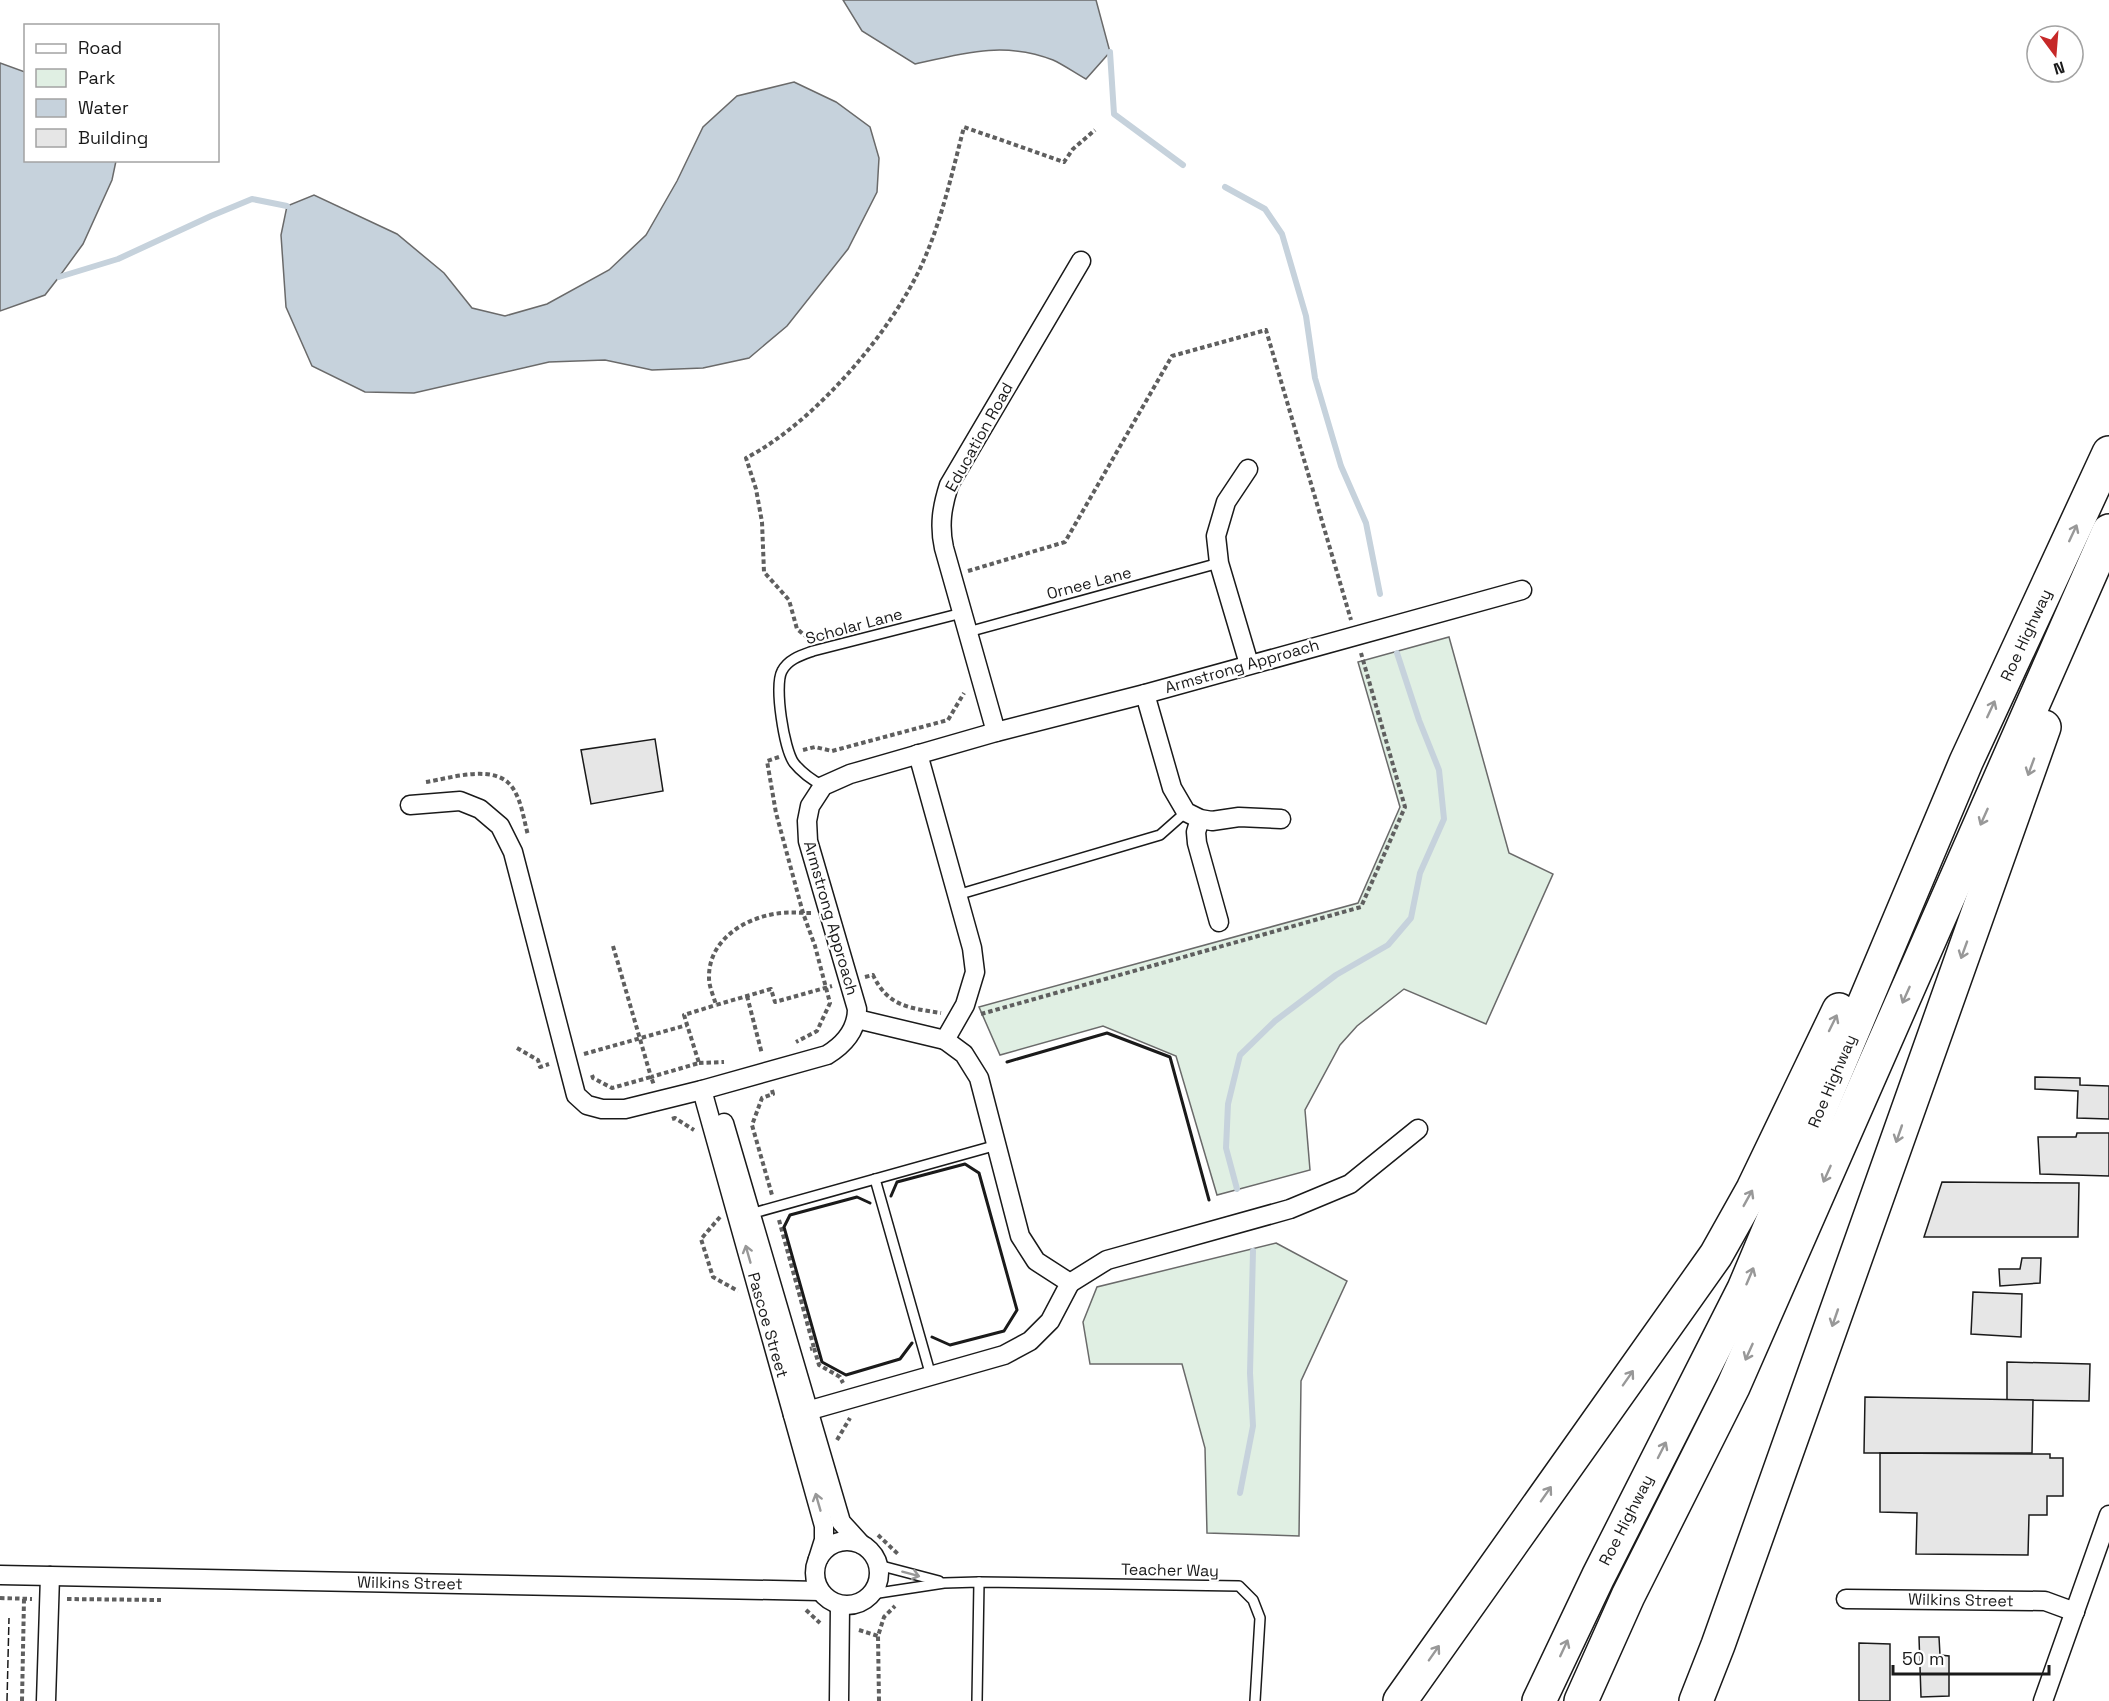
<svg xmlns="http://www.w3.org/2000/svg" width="2109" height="1701" viewBox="0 0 2109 1701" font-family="'Space Grotesk',sans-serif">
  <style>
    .green { fill: #e0efe3; stroke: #6a6a6a; stroke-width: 1.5 }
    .water { fill: #c6d2dc; stroke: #6a6a6a; stroke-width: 1.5 }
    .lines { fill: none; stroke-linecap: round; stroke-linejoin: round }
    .stream { stroke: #c6d2dc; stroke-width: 6 }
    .building { fill: #e6e6e6; stroke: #1a1a1a; stroke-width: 1.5 }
    .lane-casing { stroke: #1a1a1a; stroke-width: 12 }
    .street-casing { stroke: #1a1a1a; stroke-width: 21 }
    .highway-casing { stroke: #1a1a1a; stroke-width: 36 }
    .path { stroke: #5f5f5f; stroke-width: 4; stroke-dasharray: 4.5 3; stroke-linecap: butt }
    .lane { stroke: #fff; stroke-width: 9 }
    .street { stroke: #fff; stroke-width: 18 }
    .highway { stroke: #fff; stroke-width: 33 }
    .fence { stroke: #1a1a1a; stroke-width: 1.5; stroke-dasharray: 8 3; stroke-linecap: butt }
    .wall { stroke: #1a1a1a; stroke-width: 3 }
    .oneway { stroke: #989898 }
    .labels { text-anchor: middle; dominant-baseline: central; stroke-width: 4.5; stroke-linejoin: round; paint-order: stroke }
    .street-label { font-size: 16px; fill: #1a1a1a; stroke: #fff }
  </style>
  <rect width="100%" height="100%" fill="#fff"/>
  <g class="green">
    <polygon points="1449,637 1509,853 1553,874 1486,1024 1404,989 1357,1026 1340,1045 1305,1110 1310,1170 1217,1195 1176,1056 1103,1026 1000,1055 979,1007 1358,903 1400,807 1358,662"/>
    <polygon points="1276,1243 1347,1281 1301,1381 1299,1536 1207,1533 1205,1448 1182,1364 1090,1364 1083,1322 1097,1287"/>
  </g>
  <g class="water">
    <path d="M843,0H1096L1110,52L1086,79C1075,73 1064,65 1053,60C1005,41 963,53 915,64L862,31Z"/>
    <polygon points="0,63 25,72 26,160 116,161 112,180 83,244 59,277 45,295 0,311"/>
    <polygon points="794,82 836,102 870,127 879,158 877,192 848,249 787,326 749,358 703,368 652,370 605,360 549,362 414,393 365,392 312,366 286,307 281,235 287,206 314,195 397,234 444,273 472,308 505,316 547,304 609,270 646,235 677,181 703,127 737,96"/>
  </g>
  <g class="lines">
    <g class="stream">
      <polyline points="1110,52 1114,114 1183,165"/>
      <polyline points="1225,187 1265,209 1282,234 1306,316 1315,378 1341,466 1366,523 1380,594"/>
      <polyline points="59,277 118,259 211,216 252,199 287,206"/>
      <polyline points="1237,1189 1226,1148 1228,1104 1240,1055 1275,1021 1336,975 1388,945 1411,918 1420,873 1444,819 1439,770 1419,720 1397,653"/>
      <polyline points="1240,1493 1253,1426 1250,1373 1253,1251"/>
    </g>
  </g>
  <g class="building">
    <polygon points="655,739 663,791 591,804 581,750"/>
    <polygon points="2035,1077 2080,1078 2080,1085 2109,1086 2109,1119 2077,1118 2078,1091 2035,1089"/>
    <polygon points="2077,1133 2109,1133 2109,1176 2040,1174 2038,1137 2076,1137"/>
    <polygon points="1942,1182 2079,1183 2078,1237 1924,1237"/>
    <polygon points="2022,1258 2041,1258 2040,1283 2000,1286 1999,1269 2020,1269"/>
    <polygon points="1973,1292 2022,1294 2021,1337 1971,1334"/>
    <polygon points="2007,1362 2090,1364 2089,1401 2007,1400"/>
    <polygon points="1865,1397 2033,1400 2032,1453 1864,1453"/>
    <polygon points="1880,1453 2050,1454 2050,1458 2063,1458 2063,1496 2047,1496 2047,1515 2029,1515 2028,1555 1916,1554 1917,1513 1880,1512"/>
    <polygon points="1919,1637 1939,1637 1940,1655 1949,1656 1949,1696 1921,1697"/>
    <polygon points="1859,1643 1890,1644 1890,1701 1859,1701"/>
  </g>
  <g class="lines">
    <g class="lane-casing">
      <g id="lane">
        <polyline points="968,632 1219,563"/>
        <path d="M823,786C812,780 802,773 794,763C784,749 774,686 782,671C788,659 802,655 813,651L962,613"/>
        <polyline points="957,895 1160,835 1186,812"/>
        <polyline points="875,1179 931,1376"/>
        <polyline points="750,1214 997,1145"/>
        <polyline points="878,1565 939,1581"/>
        <polyline points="872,1594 944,1583 979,1582 1239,1586 1253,1600 1260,1618 1255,1701"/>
        <polyline points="977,1701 979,1582"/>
      </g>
    </g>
    <g class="street-casing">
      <g id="street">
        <polyline points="1248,469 1226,502 1216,536 1219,563 1249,664"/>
        <polyline points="1145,694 1172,788 1186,812 1200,819 1212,821 1239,817 1281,819"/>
        <path d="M996,732L944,548C939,525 942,507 949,485L1081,261"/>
        <path d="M410,805L460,801L480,809L500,826L513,852L576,1095L587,1105L602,1109H625L702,1090L827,1055C845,1044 857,1030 857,1009L808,841L807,821L810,806L823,786L850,774L996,732L1145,694L1522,590"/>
        <polyline points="1200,819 1196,832 1197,843 1219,922"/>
        <polyline points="857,1019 945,1040 965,1005 975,972 972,948 918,754"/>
        <polyline points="702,1090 824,1526 824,1540 818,1559"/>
        <polyline points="724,1123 841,1522 861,1544"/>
        <polyline points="1070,1283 1107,1260 1290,1209 1350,1184 1418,1129"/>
        <polyline points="793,1415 1004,1355 1030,1341 1050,1321 1070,1283 1036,1261 1020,1236 979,1078 964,1054 945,1040"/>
        <circle cx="847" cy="1573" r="32"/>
        <polyline points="0,1575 820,1591"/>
        <polyline points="1846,1599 2045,1601 2075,1612"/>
        <polyline points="46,1701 50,1576"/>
        <polyline points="839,1701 840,1605"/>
        <polyline points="2043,1701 2109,1515"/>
      </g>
    </g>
    <g class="highway-casing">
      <g id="highway">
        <polyline points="1400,1701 1716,1255 1753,1189 1839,1010"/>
        <polyline points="1539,1701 1598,1577 1744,1289 1966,762 2109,453"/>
        <polyline points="1581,1701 1628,1596 1733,1387 2109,531"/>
        <polyline points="1696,1701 1718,1645 2044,727"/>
      </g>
    </g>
    <g class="path">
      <polyline points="968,571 1065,542 1172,356 1266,330 1351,620"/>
      <path d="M808,638L797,629L789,600L764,572L762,522L756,489L746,458C814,423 892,332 923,262C942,219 952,173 964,127L1064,162L1073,149L1095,130"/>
      <polyline points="803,750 815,747 832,751 948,720 964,693"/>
      <polyline points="779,757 767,761 776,813 803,913 815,946 830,1003 817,1031 796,1042"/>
      <path d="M426,782C452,778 498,762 514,790C522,803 524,821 528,835"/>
      <path d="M811,913C801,913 792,912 782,913C747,916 708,939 709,978C709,987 714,997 716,1005L771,989L775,1002L832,986"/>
      <polyline points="613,946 651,1077 699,1063 684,1015 716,1005"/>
      <path d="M865,977L873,975C888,1007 910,1008 941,1013"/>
      <polyline points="747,996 762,1054"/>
      <polyline points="981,1014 1361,907 1405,807 1361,653"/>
      <polyline points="517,1048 538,1060 540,1067 549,1064"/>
      <polyline points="584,1054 687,1025"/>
      <polyline points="699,1063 724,1062"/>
      <polyline points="592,1075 593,1078 612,1088 651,1077 654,1085"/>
      <polyline points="772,1090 773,1094 762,1098 752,1125 772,1195"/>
      <polyline points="672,1119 675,1118 694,1130"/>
      <polyline points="720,1217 701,1239 713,1277 738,1291"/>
      <polyline points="779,1220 814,1348 810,1349"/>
      <polyline points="814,1348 819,1365 840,1377 843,1383"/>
      <polyline points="837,1440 850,1418"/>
      <polyline points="878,1535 899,1555"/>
      <polyline points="0,1598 32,1599"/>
      <polyline points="67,1599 161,1600"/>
      <polyline points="806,1610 820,1623"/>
      <polyline points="859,1630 878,1636"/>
      <polyline points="22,1701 24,1599"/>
      <polyline points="879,1701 878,1636 884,1617 895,1606"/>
    </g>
    <use href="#lane" class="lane"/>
    <use href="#street" class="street"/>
    <use href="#highway" class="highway"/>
    <polyline class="fence" points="7,1701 9,1618"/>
    <g class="wall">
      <polyline points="1007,1062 1107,1033 1170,1057 1209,1200"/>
      <polyline points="891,1196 897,1182 965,1164 979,1173 1017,1310 1004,1331 950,1345 932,1337"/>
      <polyline points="870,1203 857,1197 790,1215 784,1227 822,1362 846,1375 900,1359 912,1343"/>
    </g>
  </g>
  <defs><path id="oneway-shaft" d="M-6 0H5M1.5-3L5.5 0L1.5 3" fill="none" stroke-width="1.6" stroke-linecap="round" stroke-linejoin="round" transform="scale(1.5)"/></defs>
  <g class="oneway">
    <use href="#oneway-shaft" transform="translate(2073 533) rotate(-65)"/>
    <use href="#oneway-shaft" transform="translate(1991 709) rotate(-65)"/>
    <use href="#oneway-shaft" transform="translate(2031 767) rotate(110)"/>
    <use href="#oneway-shaft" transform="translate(1984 817) rotate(114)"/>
    <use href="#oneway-shaft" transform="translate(1964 950) rotate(110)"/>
    <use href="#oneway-shaft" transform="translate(1906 995) rotate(114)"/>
    <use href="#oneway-shaft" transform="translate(1833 1023) rotate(-64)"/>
    <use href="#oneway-shaft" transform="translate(1899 1134) rotate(109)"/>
    <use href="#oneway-shaft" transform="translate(1827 1174) rotate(114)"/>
    <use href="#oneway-shaft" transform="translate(1748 1198) rotate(-61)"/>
    <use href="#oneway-shaft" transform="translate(748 1254) rotate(-106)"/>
    <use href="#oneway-shaft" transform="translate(1750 1276) rotate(-67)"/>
    <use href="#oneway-shaft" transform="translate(1835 1318) rotate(109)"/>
    <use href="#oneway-shaft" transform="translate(1749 1352) rotate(114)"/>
    <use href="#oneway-shaft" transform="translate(1628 1378) rotate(-55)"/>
    <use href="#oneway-shaft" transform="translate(1662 1450) rotate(-63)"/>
    <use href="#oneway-shaft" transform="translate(1546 1494) rotate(-55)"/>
    <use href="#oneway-shaft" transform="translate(818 1502) rotate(-106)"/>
    <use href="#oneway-shaft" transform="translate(911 1574) rotate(15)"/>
    <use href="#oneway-shaft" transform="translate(1564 1648) rotate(-65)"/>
    <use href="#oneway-shaft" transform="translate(1434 1653) rotate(-55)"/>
  </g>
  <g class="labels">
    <g class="street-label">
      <text transform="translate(979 437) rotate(-61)">Education Road</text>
      <text transform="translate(1089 583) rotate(-15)">Ornee Lane</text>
      <text transform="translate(854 626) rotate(-15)">Scholar Lane</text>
      <text transform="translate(2026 635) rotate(-65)">Roe Highway</text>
      <text transform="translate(1242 666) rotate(-16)">Armstrong Approach</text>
      <text transform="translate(831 918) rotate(74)">Armstrong Approach</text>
      <text transform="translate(1832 1081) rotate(-67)">Roe Highway</text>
      <text transform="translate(768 1325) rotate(74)">Pascoe Street</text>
      <text transform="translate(1626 1520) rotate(-63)">Roe Highway</text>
      <text transform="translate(1170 1570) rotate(1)">Teacher Way</text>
      <text transform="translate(410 1583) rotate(1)">Wilkins Street</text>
      <text transform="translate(1961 1600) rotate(1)">Wilkins Street</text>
    </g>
  </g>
  <rect x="24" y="24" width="195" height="138" fill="#ffffff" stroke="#a3a3a3" stroke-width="1.5"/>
  <rect x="36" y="44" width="30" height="9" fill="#ffffff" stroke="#a3a3a3" stroke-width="1.5"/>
  <text x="78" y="54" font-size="18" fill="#1a1a1a">Road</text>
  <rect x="36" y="69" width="30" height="18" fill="#e0efe3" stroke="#a3a3a3" stroke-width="1.5"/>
  <text x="78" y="84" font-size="18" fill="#1a1a1a">Park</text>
  <rect x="36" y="99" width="30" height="18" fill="#c6d2dc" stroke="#a3a3a3" stroke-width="1.5"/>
  <text x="78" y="114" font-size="18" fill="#1a1a1a">Water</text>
  <rect x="36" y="129" width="30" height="18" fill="#e6e6e6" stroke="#a3a3a3" stroke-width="1.5"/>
  <text x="78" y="144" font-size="18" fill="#1a1a1a">Building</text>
  <g transform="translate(2055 54) rotate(164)"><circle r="28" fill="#ffffff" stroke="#a3a3a3" stroke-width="1.5"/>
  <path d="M0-4.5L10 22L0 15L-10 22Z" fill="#c62828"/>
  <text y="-9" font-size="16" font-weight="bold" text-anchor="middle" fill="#1a1a1a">N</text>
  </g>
  <path d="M1893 1665v9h156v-9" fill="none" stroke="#1a1a1a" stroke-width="3"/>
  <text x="1902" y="1665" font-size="18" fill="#1a1a1a" stroke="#ffffff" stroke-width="4.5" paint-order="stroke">50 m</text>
</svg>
